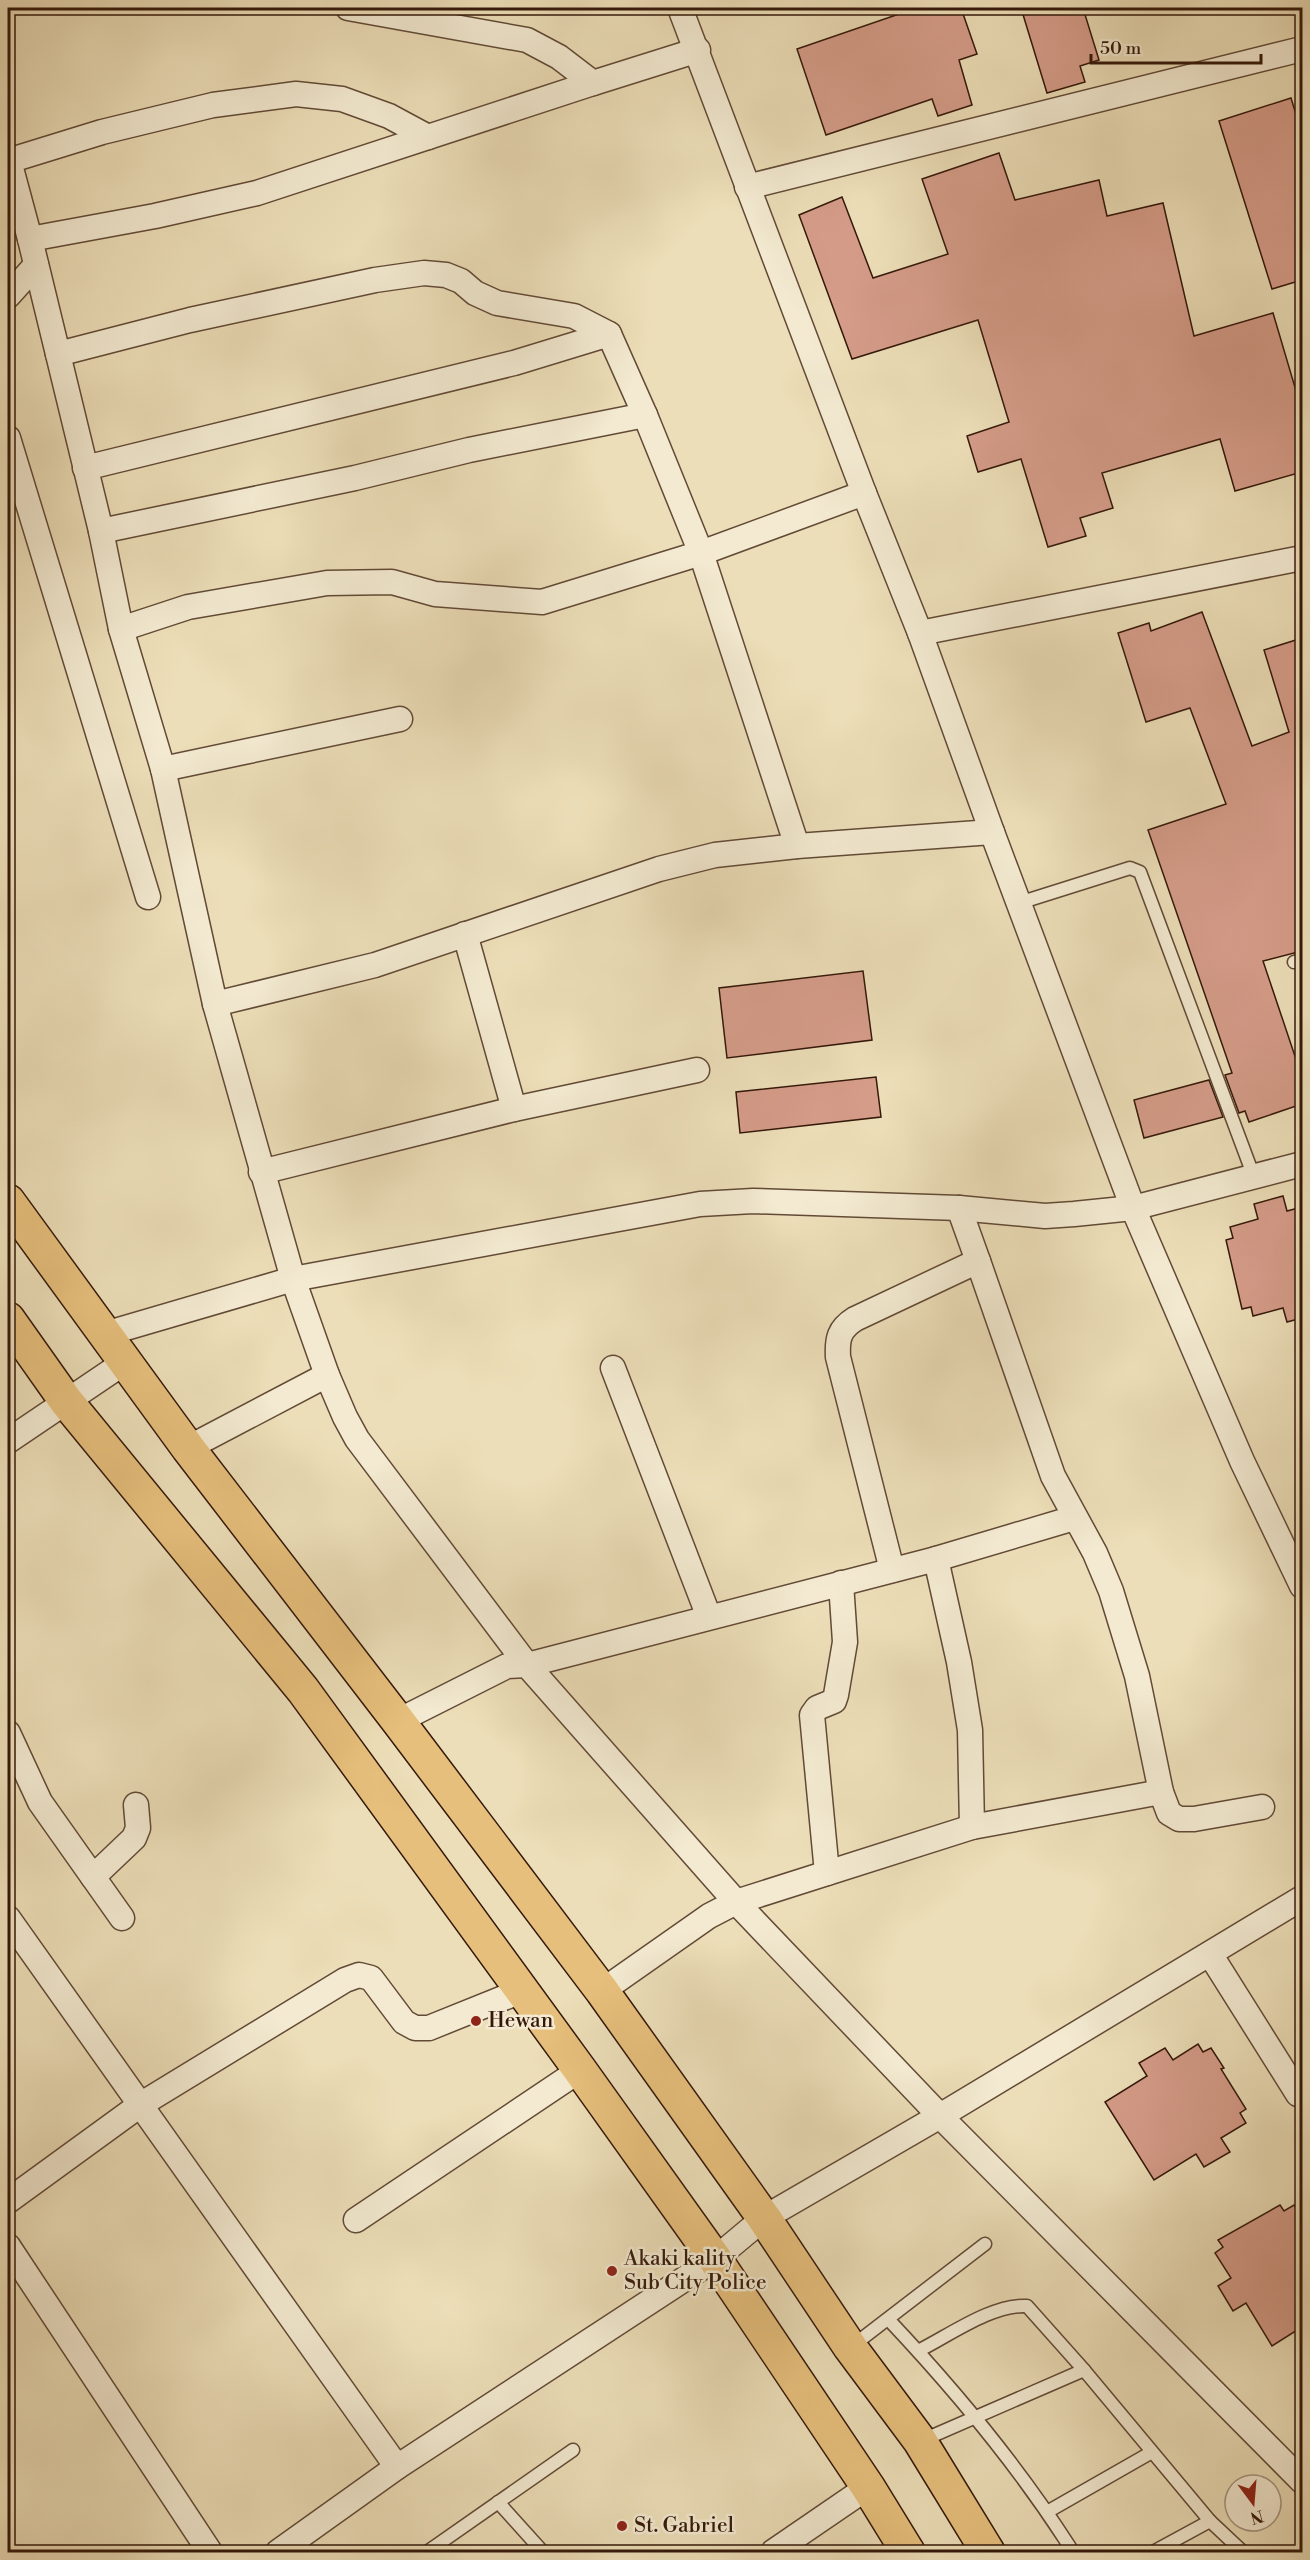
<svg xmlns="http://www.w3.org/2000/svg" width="1310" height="2560" viewBox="0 0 1310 2560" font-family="'Libre Bodoni',serif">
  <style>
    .building { fill: #d59c89; stroke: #34180a; stroke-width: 1.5 }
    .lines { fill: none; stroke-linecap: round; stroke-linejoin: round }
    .service-casing { stroke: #624a36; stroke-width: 15 }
    .minor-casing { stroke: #624a36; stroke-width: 27 }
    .primary-casing { stroke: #34180a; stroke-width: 36 }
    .service { stroke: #f3ead1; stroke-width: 12 }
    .minor { stroke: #f3ead1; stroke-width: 24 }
    .primary { stroke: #e6bf7c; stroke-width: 33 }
    .poi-dot { fill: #8f2418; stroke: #f3ead1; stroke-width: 2 }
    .labels { text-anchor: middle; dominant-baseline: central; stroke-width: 5; stroke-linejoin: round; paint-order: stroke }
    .poi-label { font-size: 21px; fill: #34180a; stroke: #f3ead1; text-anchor: start }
  </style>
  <rect width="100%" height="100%" fill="#ecdeb8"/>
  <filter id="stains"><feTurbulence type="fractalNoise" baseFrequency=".00333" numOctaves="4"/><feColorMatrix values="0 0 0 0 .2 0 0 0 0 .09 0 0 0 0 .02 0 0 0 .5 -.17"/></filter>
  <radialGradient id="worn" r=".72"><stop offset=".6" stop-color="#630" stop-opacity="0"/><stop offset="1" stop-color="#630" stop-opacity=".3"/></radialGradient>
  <g class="building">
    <polygon points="901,8 961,8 977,54 959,60 972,105 938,116 932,99 826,135 797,49 902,13"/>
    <polygon points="1021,8 1083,8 1099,60 1080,66 1085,82 1047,93"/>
    <polygon points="1291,98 1302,134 1302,280 1272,289 1219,121"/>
    <polygon points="999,153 1015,200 1099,180 1107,216 1163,203 1194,336 1273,313 1302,411 1302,472 1235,491 1220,439 1102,473 1113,508 1080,518 1086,536 1048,547 1021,459 978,472 967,436 1009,422 978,320 852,359 799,215 842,197 873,278 948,254 922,179"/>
    <polygon points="1202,612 1252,746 1289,732 1264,650 1302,638 1302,951 1263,961 1302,1077 1302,1104 1249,1122 1245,1111 1239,1113 1225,1075 1232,1073 1148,830 1226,804 1190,708 1146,722 1118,633 1149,623 1151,631"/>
    <polygon points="863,971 872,1040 727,1058 719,988"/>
    <polygon points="876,1077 881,1117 740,1133 736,1092"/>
    <polygon points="1209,1080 1223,1117 1144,1138 1134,1100"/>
    <polygon points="1283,1196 1287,1211 1302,1207 1302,1318 1287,1322 1283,1308 1253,1316 1251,1307 1242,1309 1226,1240 1233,1238 1230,1227 1258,1219 1254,1204"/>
    <polygon points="1198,2044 1203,2052 1211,2048 1224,2068 1221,2069 1246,2109 1240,2113 1246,2123 1221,2138 1230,2152 1204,2167 1196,2154 1154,2180 1105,2102 1147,2076 1139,2063 1165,2048 1173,2060"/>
    <polygon points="1280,2205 1284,2211 1294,2205 1302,2219 1302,2327 1272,2346 1246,2303 1233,2311 1218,2286 1231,2278 1215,2253 1223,2247 1218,2240"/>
  </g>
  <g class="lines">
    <g class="service-casing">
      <g id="service">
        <polyline points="1019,903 1130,868 1140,872 1254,1177"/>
        <polyline points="1294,962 1302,960"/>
        <path d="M888,2319C954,2389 1022,2471 1073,2552"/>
        <polyline points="851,2347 985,2244"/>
        <path d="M918,2351C950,2335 992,2304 1027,2306L1084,2370L1210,2521L1243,2552"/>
        <polyline points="923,2440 1084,2370"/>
        <polyline points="498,2502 543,2552"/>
        <polyline points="1047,2512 1152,2452"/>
        <polyline points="427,2552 573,2450"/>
        <polyline points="1153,2552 1210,2521"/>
      </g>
    </g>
    <g class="minor-casing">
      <g id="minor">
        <polyline points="348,8 527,40 559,57 593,83 698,50"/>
        <polyline points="680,8 864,493 920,633 992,832 1133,1208 1242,1461 1302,1586"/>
        <polyline points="8,157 30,239 101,531 121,629 163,769 215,1004 293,1279 327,1375 345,1417 357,1439 527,1665 736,1902 940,2116 1302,2481"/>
        <polyline points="8,161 102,132 213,105 296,94 342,99 389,116 428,137"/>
        <polyline points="747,187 1302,49"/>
        <polyline points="30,239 155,216 257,193 593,83"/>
        <polyline points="8,296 36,265"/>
        <polyline points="58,354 190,320 375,280 424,273 446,275 461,281 475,293 497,303 574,316 609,334 645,415 701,553 797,846"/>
        <polyline points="8,438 148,897"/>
        <polyline points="85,468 514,363 609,334"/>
        <polyline points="101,531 355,478 469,450 645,415"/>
        <polyline points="121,629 188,607 327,583 392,582 435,594 542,602 701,553 864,493"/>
        <polyline points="920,633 1302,558"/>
        <polyline points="163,769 400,719"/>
        <polyline points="465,934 514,1109"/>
        <polyline points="215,1004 375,965 659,869 715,855 797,846 992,832"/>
        <polyline points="261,1172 514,1109 697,1070"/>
        <polyline points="978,1261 1053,1476 1095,1553 1111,1591 1137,1676 1161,1792 1169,1813 1179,1819 1194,1819 1262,1807"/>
        <polyline points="105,1334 293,1279 700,1204 753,1201 959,1208 1045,1216 1074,1214 1133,1208 1302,1164"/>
        <polyline points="613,1368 709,1617"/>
        <polyline points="8,1441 125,1362"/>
        <polyline points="188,1448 327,1375"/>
        <polyline points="936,1559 959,1662 970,1730 972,1827"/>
        <path d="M892,1570L838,1357C837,1339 839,1329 855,1319L978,1261L959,1208"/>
        <polyline points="398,1721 507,1666 527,1665 936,1559 1074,1518"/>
        <polyline points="8,1733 40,1802 122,1918"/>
        <polyline points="827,1873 812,1715 817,1708 834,1701 836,1695 845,1642 841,1583"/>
        <polyline points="93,1877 134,1838 138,1828 136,1805"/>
        <polyline points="8,1918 397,2467"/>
        <polyline points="1210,1954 1298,2094"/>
        <polyline points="602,1991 709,1916 736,1902 972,1827 1161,1792"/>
        <polyline points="8,2201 140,2105 345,1980 359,1975 371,1978 404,2022 415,2028 429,2028 521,1991"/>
        <polyline points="356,2220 580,2070"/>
        <polyline points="8,2246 210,2552"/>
        <polyline points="278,2552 397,2467 715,2259 764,2218 940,2116 1302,1898"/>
        <polyline points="773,2552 868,2487"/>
      </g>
    </g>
    <g class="primary-casing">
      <g id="primary">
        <polyline points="8,1201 188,1448 398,1721 602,1991 764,2218 850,2347 920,2441 988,2552"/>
        <polyline points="8,1319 66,1401 303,1690 580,2070 715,2259 868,2487 908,2552"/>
      </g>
    </g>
    <use href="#service" class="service"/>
    <use href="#minor" class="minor"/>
    <use href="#primary" class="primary"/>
  </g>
  <g class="poi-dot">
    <circle cx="476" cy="2021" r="6"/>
    <circle cx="612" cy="2271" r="6"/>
    <circle cx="622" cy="2526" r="6"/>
  </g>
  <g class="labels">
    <g class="poi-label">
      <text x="488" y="2021">Hewan</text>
      <text x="624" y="2259">Akaki kality<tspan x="624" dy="24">Sub City Police</tspan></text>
      <text x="634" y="2526">St. Gabriel</text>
    </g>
  </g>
  <rect width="1310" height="2560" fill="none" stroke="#ecdeb8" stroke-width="30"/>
  <rect x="9" y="9" width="1292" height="2542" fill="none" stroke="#34180a" stroke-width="3"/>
  <rect x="15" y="15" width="1280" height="2530" fill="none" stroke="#34180a" stroke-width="1.5"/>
  <g transform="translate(1253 2503) rotate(164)"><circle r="28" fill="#f3ead1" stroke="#a79681" stroke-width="1.5"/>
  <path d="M0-4.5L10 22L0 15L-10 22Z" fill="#8f2418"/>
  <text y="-9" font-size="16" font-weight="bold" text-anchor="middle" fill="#34180a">N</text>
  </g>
  <path d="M1091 54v9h170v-9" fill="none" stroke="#34180a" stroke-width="3"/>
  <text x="1100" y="54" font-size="18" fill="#34180a" stroke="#f3ead1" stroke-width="4.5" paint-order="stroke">50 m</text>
  <rect width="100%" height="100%" filter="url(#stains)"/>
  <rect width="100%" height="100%" fill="url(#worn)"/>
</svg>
